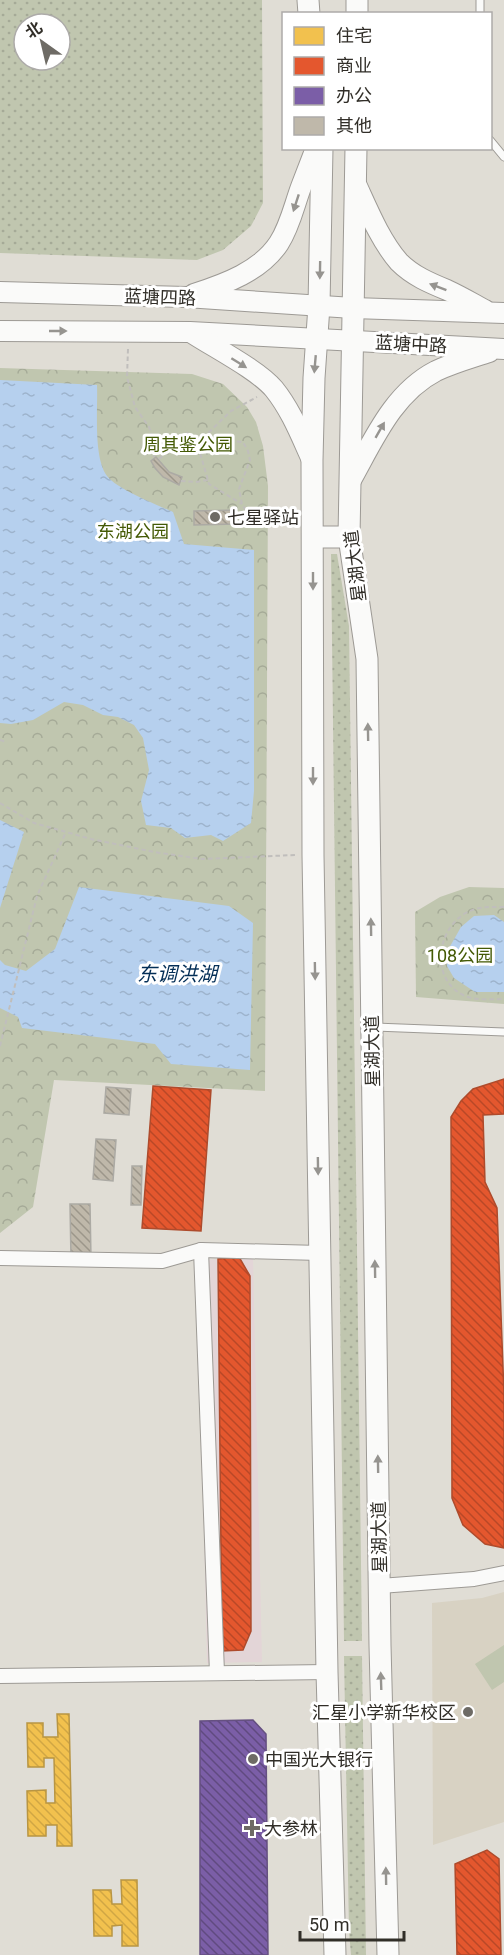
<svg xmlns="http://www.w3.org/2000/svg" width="504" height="1955" viewBox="0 0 504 1955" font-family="Roboto,'Noto Sans SC',sans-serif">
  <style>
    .commercial { fill: #e3d5d7 }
    .built { fill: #d8d2c3 }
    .grass { fill: url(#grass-dots); fill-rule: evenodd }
    .park { fill: url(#park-crowns) }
    .pitch { fill: #c0c6af }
    .water { fill: url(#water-ripples) }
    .homes { fill: url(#homes-back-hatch); stroke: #b89543; stroke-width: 1.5 }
    .shops { fill: url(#shops-back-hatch); stroke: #ae4b2c; stroke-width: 1.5 }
    .offices { fill: url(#offices-back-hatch); stroke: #655081; stroke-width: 1.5 }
    .building { fill: url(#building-back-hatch); stroke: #acaaa4; stroke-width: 1.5 }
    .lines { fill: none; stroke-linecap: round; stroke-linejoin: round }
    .service-casing { stroke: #9d9a95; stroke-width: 9 }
    .minor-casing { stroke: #9d9a95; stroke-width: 16 }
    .secondary-casing { stroke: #9d9a95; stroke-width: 22 }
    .primary-casing { stroke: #9d9a95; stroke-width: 23 }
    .path { stroke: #c0bebc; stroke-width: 2; stroke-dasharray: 4.5 3; stroke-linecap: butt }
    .service { stroke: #fafaf9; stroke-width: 7 }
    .minor { stroke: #fafaf9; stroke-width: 14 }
    .secondary { stroke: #fafaf9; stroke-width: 20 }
    .primary { stroke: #fafaf9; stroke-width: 21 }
    .oneway { fill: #969490 }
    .poi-dot { fill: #6e6b65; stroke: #fff; stroke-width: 2 }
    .labels { text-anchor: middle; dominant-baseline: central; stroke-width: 6; stroke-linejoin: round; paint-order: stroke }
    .street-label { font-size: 18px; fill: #312e28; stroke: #fff }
    .park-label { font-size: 18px; fill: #445a05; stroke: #fff }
    .poi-label { font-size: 18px; fill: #312e28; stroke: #fff; text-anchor: start }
    .water-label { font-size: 20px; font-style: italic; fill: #032e56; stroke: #fff }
  </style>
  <defs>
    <pattern id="grass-dots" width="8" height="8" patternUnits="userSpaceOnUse" patternTransform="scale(1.5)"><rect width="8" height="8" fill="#c0c6af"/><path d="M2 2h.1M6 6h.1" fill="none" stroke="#a5aa97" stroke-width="1.8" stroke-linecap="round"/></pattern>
    <pattern id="park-crowns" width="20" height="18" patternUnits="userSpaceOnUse" patternTransform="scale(1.5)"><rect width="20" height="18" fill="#c0c6af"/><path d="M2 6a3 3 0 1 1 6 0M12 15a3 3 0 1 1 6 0" fill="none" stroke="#a5aa97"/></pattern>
    <pattern id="water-ripples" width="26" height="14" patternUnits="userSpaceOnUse" patternTransform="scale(1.5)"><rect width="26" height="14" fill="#b6d0ee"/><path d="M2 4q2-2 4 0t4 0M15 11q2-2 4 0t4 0" fill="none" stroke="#9db3cc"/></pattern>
    <pattern id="homes-back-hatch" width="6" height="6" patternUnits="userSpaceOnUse" patternTransform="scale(1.5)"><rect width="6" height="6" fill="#f2c14e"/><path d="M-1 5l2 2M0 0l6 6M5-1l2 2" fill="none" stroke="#d0a644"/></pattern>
    <pattern id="shops-back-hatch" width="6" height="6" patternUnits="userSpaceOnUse" patternTransform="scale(1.5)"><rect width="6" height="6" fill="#e4572e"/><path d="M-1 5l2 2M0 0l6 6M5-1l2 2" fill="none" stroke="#b94827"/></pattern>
    <pattern id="offices-back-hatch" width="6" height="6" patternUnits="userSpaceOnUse" patternTransform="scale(1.5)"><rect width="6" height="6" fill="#7b5ea7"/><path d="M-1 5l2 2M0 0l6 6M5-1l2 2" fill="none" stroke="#604a80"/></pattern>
    <pattern id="building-back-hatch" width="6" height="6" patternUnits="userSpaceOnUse" patternTransform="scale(1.5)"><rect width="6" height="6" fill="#bfb8aa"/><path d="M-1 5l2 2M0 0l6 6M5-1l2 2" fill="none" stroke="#9c968a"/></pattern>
  </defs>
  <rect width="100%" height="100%" fill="#e0ddd5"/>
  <polygon class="commercial" points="253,1258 262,1662 207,1663 198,1260"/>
  <polygon class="built" points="504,1592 504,1822 433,1845 432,1603 482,1598"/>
  <g class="grass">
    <path d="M0,0H262L263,203L251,226L223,250L197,260L0,253ZM24,24H60V60H24Z"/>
    <polygon points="331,554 337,554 349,626 362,1641 344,1641"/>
    <polygon points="344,1656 362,1656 366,1955 351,1955 349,1931"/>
  </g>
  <g class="park">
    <polygon points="0,368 192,374 223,384 247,407 256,422 263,446 268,486 265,1091 54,1080 33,1207 0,1233"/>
    <polygon points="469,887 504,888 504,1004 416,997 415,912 440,897"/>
  </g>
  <polygon class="pitch" points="504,1645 504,1682 492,1690 475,1664"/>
  <g class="water">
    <path d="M0,380L97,385C98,409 93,457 107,476C117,489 157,505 173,512L184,544L254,550V791L251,823L223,841L211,835L185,838L171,828L146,825L141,801L149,770L143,738L134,725L118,717L103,715L83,705L64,702L33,720L11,724L0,723Z"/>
    <polygon points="0,820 24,832 0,908"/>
    <polygon points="79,887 229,906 253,923 250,1070 171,1064 155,1044 22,1028 18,1017 0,1008 0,960 5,965 26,971 55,949"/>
    <polygon points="494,915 504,922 504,992 475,992 454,978 447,966 448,950 461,927 474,916"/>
  </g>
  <g class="homes">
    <polygon points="57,1714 69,1714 72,1846 57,1846 57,1825 46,1825 46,1836 28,1836 27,1791 46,1790 46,1803 55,1803 54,1758 44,1758 44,1767 28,1767 27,1723 43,1723 43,1737 58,1737"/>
    <polygon points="121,1880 137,1880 138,1946 122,1946 122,1925 112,1926 112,1936 94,1936 93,1890 111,1890 112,1904 122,1904"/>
  </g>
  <g class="shops">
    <polygon points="504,1079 504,1114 483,1115 485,1182 497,1208 504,1394 504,1548 485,1544 463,1525 452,1498 451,1117 461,1101 473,1089"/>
    <polygon points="153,1086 211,1090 201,1231 142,1228"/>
    <polygon points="239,1257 250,1276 251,1631 243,1650 222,1651 218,1259"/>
    <polygon points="487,1850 499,1859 501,1955 457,1955 455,1864"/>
  </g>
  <polygon class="offices" points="253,1720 266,1734 268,1955 200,1955 200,1721"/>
  <g class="building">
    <polygon points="156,457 169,472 182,477 179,485 163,477 155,468 151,461"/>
    <polygon points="236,510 236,524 194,525 194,511"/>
    <polygon points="106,1087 131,1089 129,1115 104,1113"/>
    <polygon points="96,1139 116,1140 113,1181 93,1179"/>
    <polygon points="132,1166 142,1166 141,1205 131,1205"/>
    <polygon points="70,1204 90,1204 91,1258 71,1259"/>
  </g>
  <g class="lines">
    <g class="service-casing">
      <g id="service">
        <polyline points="480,0 480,14"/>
        <polyline points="490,140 504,157"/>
        <polyline points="375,1027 504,1032"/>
      </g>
    </g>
    <g class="minor-casing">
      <g id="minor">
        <polyline points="0,1258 162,1261 201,1250"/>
        <polyline points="380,1586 474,1579 504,1573"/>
        <polyline points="217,1673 201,1250 320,1253"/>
        <polyline points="0,1676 327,1672"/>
      </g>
    </g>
    <g class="secondary-casing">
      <g id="secondary">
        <path d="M356,184C368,210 380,240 399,262C413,276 430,283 447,290C460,296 472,303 485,310"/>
        <polyline points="0,292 186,297 353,308 504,313"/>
        <path d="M194,294C225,284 261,271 279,243C290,226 294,206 301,187C306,174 311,161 316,148"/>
        <polyline points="0,331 190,332 504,349"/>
        <path d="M192,333C215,348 258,370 274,389C291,410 301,436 312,460"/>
        <path d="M351,480C373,441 393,393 436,371C453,363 471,358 489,352"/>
      </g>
    </g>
    <g class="primary-casing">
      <g id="primary">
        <polyline points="308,0 309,14"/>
        <polyline points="357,14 357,0"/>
        <polyline points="322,148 319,306 314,378 312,460 313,855 327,1672 335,1955"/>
        <polyline points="356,148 349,537 367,659 380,1645 388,1955"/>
        <polyline points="313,537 349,537"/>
      </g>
    </g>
    <g class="path">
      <polyline points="128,349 127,377 135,407 149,427 153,439 154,457"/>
      <polyline points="203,438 231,411 257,397"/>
      <polyline points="196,439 209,484 242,504"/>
      <polyline points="159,459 187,433 196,439 243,442 248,451 250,460 239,489 242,504 248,514 259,521 295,521"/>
      <polyline points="181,481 196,482 208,480"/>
      <polyline points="0,740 6,742"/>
      <polyline points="0,803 34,823 91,839 154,852 202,859 295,855"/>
      <path d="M504,907C489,907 477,906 464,914C436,932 431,979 463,995C475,1001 491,999 504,999"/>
      <polyline points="0,1046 37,896 66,832"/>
    </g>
    <use href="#service" class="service"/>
    <use href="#minor" class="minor"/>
    <use href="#secondary" class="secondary"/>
    <use href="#primary" class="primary"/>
  </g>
  <defs><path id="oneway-solid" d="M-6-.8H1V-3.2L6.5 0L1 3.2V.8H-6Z" transform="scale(1.5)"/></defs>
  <g class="oneway">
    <use href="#oneway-solid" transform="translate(296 203) rotate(108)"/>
    <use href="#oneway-solid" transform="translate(320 270) rotate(91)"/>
    <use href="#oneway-solid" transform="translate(438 287) rotate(-159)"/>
    <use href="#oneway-solid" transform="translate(58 331)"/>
    <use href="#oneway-solid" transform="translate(239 363) rotate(32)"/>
    <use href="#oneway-solid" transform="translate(315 364) rotate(95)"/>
    <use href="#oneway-solid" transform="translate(380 430) rotate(-60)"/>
    <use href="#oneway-solid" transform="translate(313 581) rotate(90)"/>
    <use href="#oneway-solid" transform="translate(368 732) rotate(-91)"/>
    <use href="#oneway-solid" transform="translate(313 776) rotate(90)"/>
    <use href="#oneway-solid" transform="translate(371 927) rotate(-91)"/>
    <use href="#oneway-solid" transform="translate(315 971) rotate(89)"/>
    <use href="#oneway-solid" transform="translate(318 1166) rotate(89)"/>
    <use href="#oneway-solid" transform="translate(375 1269) rotate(-91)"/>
    <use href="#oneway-solid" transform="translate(378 1464) rotate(-91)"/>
    <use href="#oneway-solid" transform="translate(381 1681) rotate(-92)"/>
    <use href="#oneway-solid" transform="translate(386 1876) rotate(-91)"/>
  </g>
  <g class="poi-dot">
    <circle cx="215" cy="517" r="6"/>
    <circle cx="468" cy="1712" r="6"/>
    <circle cx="253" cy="1759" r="6"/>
    <path d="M249 1819h6v6h6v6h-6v6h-6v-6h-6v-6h6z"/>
  </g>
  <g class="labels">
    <g class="street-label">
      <text transform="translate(160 297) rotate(2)">蓝塘四路</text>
      <text transform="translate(411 344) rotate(3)">蓝塘中路</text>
      <text transform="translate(355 566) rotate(-97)">星湖大道</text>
      <text transform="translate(372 1051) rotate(-91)">星湖大道</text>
      <text transform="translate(379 1537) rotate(-91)">星湖大道</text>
    </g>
    <g class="park-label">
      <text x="188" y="444">周其鉴公园</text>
      <text x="133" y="531">东湖公园</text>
      <text x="460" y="955">108公园</text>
    </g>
    <g class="poi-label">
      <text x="227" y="517">七星驿站</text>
      <text x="456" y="1712" text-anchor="end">汇星小学新华校区</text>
      <text x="265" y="1759">中国光大银行</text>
      <text x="264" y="1828">大参林</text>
    </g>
    <g class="water-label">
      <text x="177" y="974">东调洪湖</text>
    </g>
  </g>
  <rect x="282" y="12" width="210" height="138" fill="#ffffff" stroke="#adaba9" stroke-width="1.5"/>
  <rect x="294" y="27" width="30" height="18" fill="#f2c14e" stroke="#adaba9" stroke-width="1.5"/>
  <text x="336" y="42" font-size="18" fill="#312e28">住宅</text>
  <rect x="294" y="57" width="30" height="18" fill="#e4572e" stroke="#adaba9" stroke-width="1.5"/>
  <text x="336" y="72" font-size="18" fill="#312e28">商业</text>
  <rect x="294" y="87" width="30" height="18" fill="#7b5ea7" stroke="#adaba9" stroke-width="1.5"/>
  <text x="336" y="102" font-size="18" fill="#312e28">办公</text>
  <rect x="294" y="117" width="30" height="18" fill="#bfb8aa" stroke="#adaba9" stroke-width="1.5"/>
  <text x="336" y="132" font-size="18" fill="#312e28">其他</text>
  <g transform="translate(42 42) rotate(326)"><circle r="28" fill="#ffffff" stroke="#adaba9" stroke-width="1.5"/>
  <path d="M0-4.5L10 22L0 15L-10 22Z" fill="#6e6b65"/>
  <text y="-9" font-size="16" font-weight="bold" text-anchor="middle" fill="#312e28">北</text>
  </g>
  <path d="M300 1931v9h104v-9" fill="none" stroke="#312e28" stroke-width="3"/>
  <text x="309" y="1931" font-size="18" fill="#312e28" stroke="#ffffff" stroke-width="4.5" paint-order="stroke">50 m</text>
</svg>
